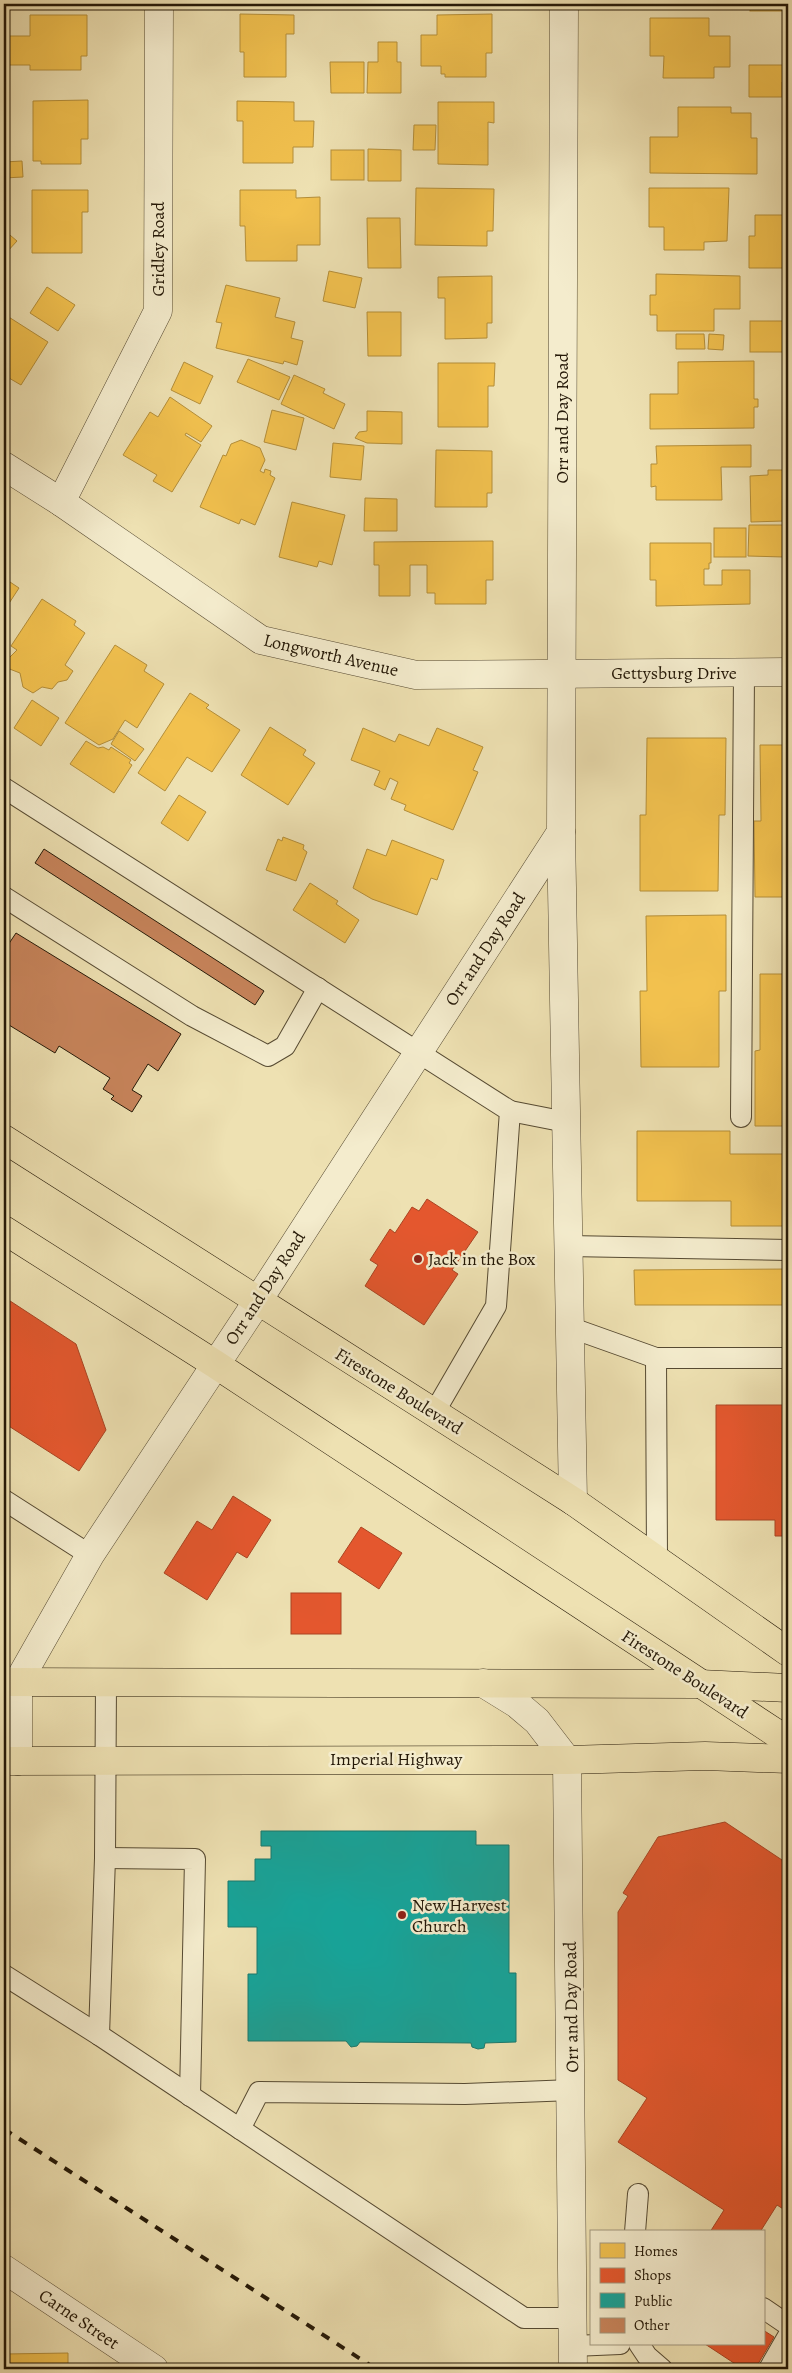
<svg xmlns="http://www.w3.org/2000/svg" width="792" height="2373" viewBox="0 0 792 2373" font-family="Alegreya,serif">
  <style>
    .homes { fill: #f2c14e; stroke: #b48e39 }
    .shops { fill: #e4572e; stroke: #a42 }
    .public { fill: #17a398; stroke: #1b796c }
    .building { fill: #c8845b; stroke: #241807 }
    .lines { fill: none; stroke-linecap: round; stroke-linejoin: round }
    .service-casing { stroke: #564a32; stroke-width: 22 }
    .minor-casing { stroke: #564a32; stroke-width: 29 }
    .tertiary-casing { stroke: #564a32; stroke-width: 29 }
    .primary-casing { stroke: #241807; stroke-width: 29 }
    .service { stroke: #f4eccd; stroke-width: 20 }
    .minor { stroke: #f4eccd; stroke-width: 28 }
    .tertiary { stroke: #f4eccd; stroke-width: 28 }
    .primary { stroke: #eee1b2; stroke-width: 28 }
    .rail { stroke: #241807; stroke-width: 4; stroke-dasharray: 9 9; stroke-linecap: butt }
    .poi-dot { fill: #8f2418; stroke: #f4eccd; stroke-width: 2 }
    .labels { text-anchor: middle; dominant-baseline: central; stroke-width: 5; stroke-linejoin: round; paint-order: stroke }
    .street-label { font-size: 18px; fill: #241807; stroke: #f4eccd }
    .poi-label { font-size: 18px; fill: #241807; stroke: #f4eccd; text-anchor: start }
  </style>
  <rect width="100%" height="100%" fill="#eee1b2"/>
  <filter id="stains"><feTurbulence type="fractalNoise" baseFrequency=".004" numOctaves="4"/><feColorMatrix values="0 0 0 0 .2 0 0 0 0 .09 0 0 0 0 .02 0 0 0 .5 -.17"/></filter>
  <radialGradient id="worn" r=".72"><stop offset=".6" stop-color="#630" stop-opacity="0"/><stop offset="1" stop-color="#630" stop-opacity=".3"/></radialGradient>
  <g class="homes">
    <rect x="331" y="4" width="33" height="5"/>
    <rect x="367" y="4" width="34" height="3"/>
    <rect x="750" y="4" width="34" height="7"/>
    <polygon points="240,14 294,15 294,34 286,34 286,77 244,77 244,52 240,52"/>
    <polygon points="492,14 492,53 486,53 486,77 445,77 445,74 441,74 441,66 421,66 421,35 437,35 437,15"/>
    <polygon points="30,15 87,15 87,56 81,56 81,70 30,70 30,65 8,65 8,36 30,36"/>
    <polygon points="650,18 709,18 709,36 730,36 730,67 714,67 714,78 663,78 664,56 650,56"/>
    <polygon points="378,42 397,42 397,62 401,62 401,93 367,93 368,62 378,62"/>
    <polygon points="330,62 364,62 364,93 331,93"/>
    <polygon points="749,65 788,65 788,82 782,82 782,97 749,97"/>
    <rect x="785" y="98" width="3" height="32"/>
    <polygon points="88,100 88,139 81,139 81,164 41,164 41,161 33,161 33,101"/>
    <polygon points="237,101 294,102 294,121 314,121 313,147 293,147 293,163 243,163 243,121 237,121"/>
    <polygon points="438,102 494,102 494,123 488,122 488,165 438,164"/>
    <polygon points="678,107 731,107 731,113 751,113 751,138 757,138 757,174 650,173 650,137 678,137"/>
    <polygon points="414,125 436,125 435,150 413,150"/>
    <polygon points="368,149 401,150 401,181 368,181"/>
    <rect x="331" y="150" width="33" height="30"/>
    <polygon points="22,161 23,177 4,178 4,162"/>
    <polygon points="416,188 494,189 493,231 487,231 487,246 415,245"/>
    <polygon points="649,188 729,188 727,241 704,242 704,250 664,250 664,227 649,227"/>
    <polygon points="32,190 88,190 88,212 82,212 82,253 32,253"/>
    <polygon points="240,190 296,190 296,198 320,197 320,245 297,245 297,261 246,261 245,226 240,226"/>
    <polygon points="755,215 785,215 784,268 749,268 749,236 755,236"/>
    <polygon points="367,218 400,218 401,268 368,268"/>
    <polygon points="4,230 17,241 6,253 4,251"/>
    <polygon points="329,271 362,278 355,308 323,301"/>
    <polygon points="656,274 740,276 740,309 714,309 714,331 657,331 657,315 650,315 650,295 656,295"/>
    <polygon points="492,276 492,323 487,323 487,338 445,339 445,298 438,298 438,277"/>
    <polygon points="226,285 280,298 275,317 295,322 291,338 303,341 297,365 284,361 283,364 216,348 222,323 216,322"/>
    <polygon points="47,287 75,305 58,331 30,313"/>
    <polygon points="367,312 401,312 401,356 368,356"/>
    <polygon points="4,314 48,342 21,385 9,378 6,382 4,380"/>
    <rect x="750" y="321" width="35" height="31"/>
    <polygon points="676,334 704,334 705,349 676,349"/>
    <polygon points="709,334 724,335 723,350 708,349"/>
    <polygon points="248,359 290,377 279,400 237,382"/>
    <polygon points="754,361 754,399 758,399 758,407 754,407 754,428 650,429 650,394 678,394 678,362"/>
    <polygon points="184,362 213,376 200,404 171,390"/>
    <polygon points="438,363 495,363 494,386 488,386 488,427 438,427"/>
    <polygon points="294,375 325,389 323,393 345,404 334,429 281,404"/>
    <polygon points="170,397 212,426 201,442 186,433 185,435 201,445 172,492 153,481 157,475 123,455 150,412 158,417"/>
    <polygon points="272,410 304,418 296,450 264,442"/>
    <polygon points="367,411 402,412 402,444 367,443 355,438 359,432 367,431"/>
    <polygon points="241,440 260,448 265,460 260,471 264,473 265,469 271,471 270,475 275,478 255,525 241,519 239,524 200,507 223,455 226,456 231,444"/>
    <polygon points="333,443 364,446 361,480 330,477"/>
    <polygon points="751,445 751,467 721,467 722,500 656,500 656,486 651,487 651,464 657,464 656,446"/>
    <polygon points="436,450 492,451 492,493 487,493 487,507 435,507"/>
    <polygon points="768,470 786,470 786,494 783,494 784,521 751,522 750,476 768,475"/>
    <polygon points="365,498 397,499 397,531 364,531"/>
    <polygon points="292,502 345,515 332,565 319,561 317,567 279,557"/>
    <polygon points="749,525 784,525 784,557 748,556"/>
    <rect x="714" y="528" width="32" height="29"/>
    <polygon points="493,541 493,580 486,580 486,604 435,604 435,593 427,593 427,565 410,565 410,596 379,596 379,565 374,565 374,542"/>
    <polygon points="650,543 711,543 711,563 709,563 709,569 704,569 704,585 722,585 722,570 750,570 750,604 656,606 656,580 650,580"/>
    <polygon points="4,578 19,588 4,611"/>
    <polygon points="42,599 76,621 74,625 85,633 65,665 73,671 67,680 58,682 52,689 42,687 33,693 23,687 20,673 7,668 9,658 17,650 11,646"/>
    <polygon points="115,645 147,665 144,671 164,684 137,728 125,720 113,739 99,745 65,723"/>
    <polygon points="190,693 209,705 206,708 240,730 212,772 187,757 165,791 138,773"/>
    <polygon points="32,700 59,718 41,746 14,728"/>
    <polygon points="270,727 306,750 303,755 315,763 288,805 241,775"/>
    <polygon points="363,728 395,742 399,734 429,746 437,728 483,747 473,770 478,772 453,830 404,810 406,805 391,799 398,782 390,778 385,790 374,785 380,771 351,760"/>
    <polygon points="119,731 144,749 135,761 111,744"/>
    <polygon points="647,738 726,738 725,815 719,815 718,891 640,891 640,815 646,815"/>
    <polygon points="86,741 98,748 103,747 109,750 111,747 131,760 129,763 132,765 114,793 70,764"/>
    <polygon points="760,745 788,745 788,897 755,897 754,821 761,821"/>
    <polygon points="179,795 206,812 188,841 161,823"/>
    <polygon points="283,837 304,845 303,849 307,852 296,881 266,870 278,839 282,841"/>
    <polygon points="392,840 444,860 437,880 431,878 417,915 372,899 353,888 367,849 386,856"/>
    <polygon points="310,883 338,901 336,904 359,920 345,943 293,910"/>
    <polygon points="726,915 726,991 719,991 719,1067 641,1067 640,991 647,991 646,916"/>
    <polygon points="760,974 788,974 788,1126 755,1126 755,1051 760,1050"/>
    <polygon points="637,1131 730,1131 730,1154 788,1154 788,1226 731,1226 731,1201 637,1201"/>
    <polygon points="788,1269 788,1305 635,1305 634,1270"/>
    <polygon points="68,2353 68,2369 5,2369 5,2354"/>
  </g>
  <g class="shops">
    <polygon points="427,1199 478,1232 452,1270 458,1274 424,1325 365,1286 378,1265 370,1260 390,1229 395,1233 412,1207 419,1211"/>
    <polygon points="4,1297 76,1344 106,1430 79,1471 4,1423"/>
    <polygon points="716,1405 788,1405 788,1536 775,1536 775,1520 716,1520"/>
    <polygon points="233,1496 271,1520 247,1558 237,1552 207,1600 164,1573 197,1521 212,1530"/>
    <polygon points="361,1527 402,1553 379,1589 338,1562"/>
    <rect x="291" y="1593" width="50" height="41"/>
    <polygon points="725,1822 782,1860 788,1892 788,2212 777,2205 760,2232 710,2232 724,2210 618,2142 647,2098 618,2080 618,1912 628,1896 623,1893 658,1837"/>
    <polygon points="763,2330 774,2337 755,2369 743,2369 705,2344 763,2344"/>
  </g>
  <polygon class="public" points="261,1831 476,1831 476,1845 509,1845 509,1973 516,1973 516,2042 485,2043 484,2048 478,2049 472,2047 471,2043 360,2042 357,2046 351,2047 346,2041 248,2041 248,1974 257,1974 257,1927 228,1927 228,1881 255,1881 255,1859 271,1859 271,1846 261,1846"/>
  <g class="building">
    <polygon points="44,849 264,991 255,1005 35,863"/>
    <polygon points="16,933 181,1034 158,1071 148,1064 132,1090 142,1096 132,1112 111,1099 114,1096 103,1089 110,1078 59,1046 55,1053 4,1022 4,951"/>
  </g>
  <g class="lines">
    <g class="service-casing">
      <g id="service">
        <polyline points="4,788 510,1111 496,1306 434,1413"/>
        <polyline points="4,897 192,1016 268,1056 285,1046 318,988"/>
        <polyline points="510,1111 566,1122"/>
        <polyline points="741,1117 744,672"/>
        <polyline points="568,1246 788,1250"/>
        <polyline points="569,1327 656,1358 788,1358"/>
        <polyline points="656,1358 657,1560"/>
        <polyline points="4,1500 90,1555"/>
        <polyline points="106,1683 105,1858 99,2035 524,2318 573,2318"/>
        <polyline points="105,1858 195,1859 190,2096"/>
        <polyline points="4,1975 99,2035"/>
        <polyline points="240,2129 259,2092 465,2094 572,2090"/>
        <polyline points="635,2232 638,2194"/>
        <polyline points="763,2308 788,2325"/>
        <polyline points="639,2344 647,2356 662,2369"/>
        <polyline points="573,2346 620,2344"/>
        <polyline points="769,2369 788,2336"/>
      </g>
    </g>
    <g class="minor-casing">
      <g id="minor">
        <polyline points="4,466 61,502 261,640 416,675 788,672"/>
        <polyline points="61,502 158,311 159,4"/>
        <polyline points="561,832 573,1501"/>
        <polyline points="483,1683 517,1704 537,1721 567,1760 573,2369"/>
        <polyline points="18,1761 18,1682 90,1555 257,1302"/>
        <polyline points="4,2269 154,2369"/>
      </g>
    </g>
    <g class="tertiary-casing">
      <polyline id="tertiary" points="257,1302 561,832 564,4"/>
    </g>
    <g class="primary-casing">
      <g id="primary">
        <polyline points="4,1139 573,1501 788,1652"/>
        <polyline points="4,1230 215,1364 788,1741"/>
        <polyline points="4,1682 700,1684 788,1688"/>
        <polyline points="4,1761 567,1760 705,1756 788,1759"/>
      </g>
    </g>
    <use href="#service" class="service"/>
    <use href="#minor" class="minor"/>
    <use href="#tertiary" class="tertiary"/>
    <use href="#primary" class="primary"/>
    <polyline class="rail" points="4,2129 376,2369"/>
  </g>
  <g class="poi-dot">
    <circle cx="418" cy="1259" r="5"/>
    <circle cx="402" cy="1915" r="5"/>
  </g>
  <g class="labels">
    <g class="street-label">
      <text transform="translate(158 249) rotate(-90)">Gridley Road</text>
      <text transform="translate(562 418) rotate(-90)">Orr and Day Road</text>
      <text transform="translate(331 655) rotate(13)">Longworth Avenue</text>
      <text x="674" y="673">Gettysburg Drive</text>
      <text transform="translate(485 949) rotate(-57)">Orr and Day Road</text>
      <text transform="translate(265 1288) rotate(-57)">Orr and Day Road</text>
      <text transform="translate(399 1391) rotate(32)">Firestone Boulevard</text>
      <text transform="translate(685 1674) rotate(33)">Firestone Boulevard</text>
      <text x="396" y="1759">Imperial Highway</text>
      <text transform="translate(571 2007) rotate(-91)">Orr and Day Road</text>
      <text transform="translate(79 2319) rotate(34)">Carne Street</text>
    </g>
    <g class="poi-label">
      <text x="428" y="1259">Jack in the Box</text>
      <text x="412" y="1905">New Harvest<tspan x="412" dy="21">Church</tspan></text>
    </g>
  </g>
  <rect width="792" height="2373" fill="none" stroke="#eee1b2" stroke-width="20"/>
  <rect x="5" y="5" width="782" height="2363" fill="none" stroke="#241807" stroke-width="2.5"/>
  <rect x="10" y="10" width="772" height="2353" fill="none" stroke="#241807"/>
  <rect x="590" y="2230" width="175" height="115" fill="#f4eccd" stroke="#a1977e"/>
  <rect x="600" y="2243" width="25" height="15" fill="#f2c14e" stroke="#a1977e"/>
  <text x="634" y="2256" font-size="15" fill="#241807">Homes</text>
  <rect x="600" y="2268" width="25" height="15" fill="#e4572e" stroke="#a1977e"/>
  <text x="634" y="2280" font-size="15" fill="#241807">Shops</text>
  <rect x="600" y="2293" width="25" height="15" fill="#17a398" stroke="#a1977e"/>
  <text x="634" y="2306" font-size="15" fill="#241807">Public</text>
  <rect x="600" y="2318" width="25" height="15" fill="#c8845b" stroke="#a1977e"/>
  <text x="634" y="2330" font-size="15" fill="#241807">Other</text>
  <rect width="100%" height="100%" filter="url(#stains)"/>
  <rect width="100%" height="100%" fill="url(#worn)"/>
</svg>
